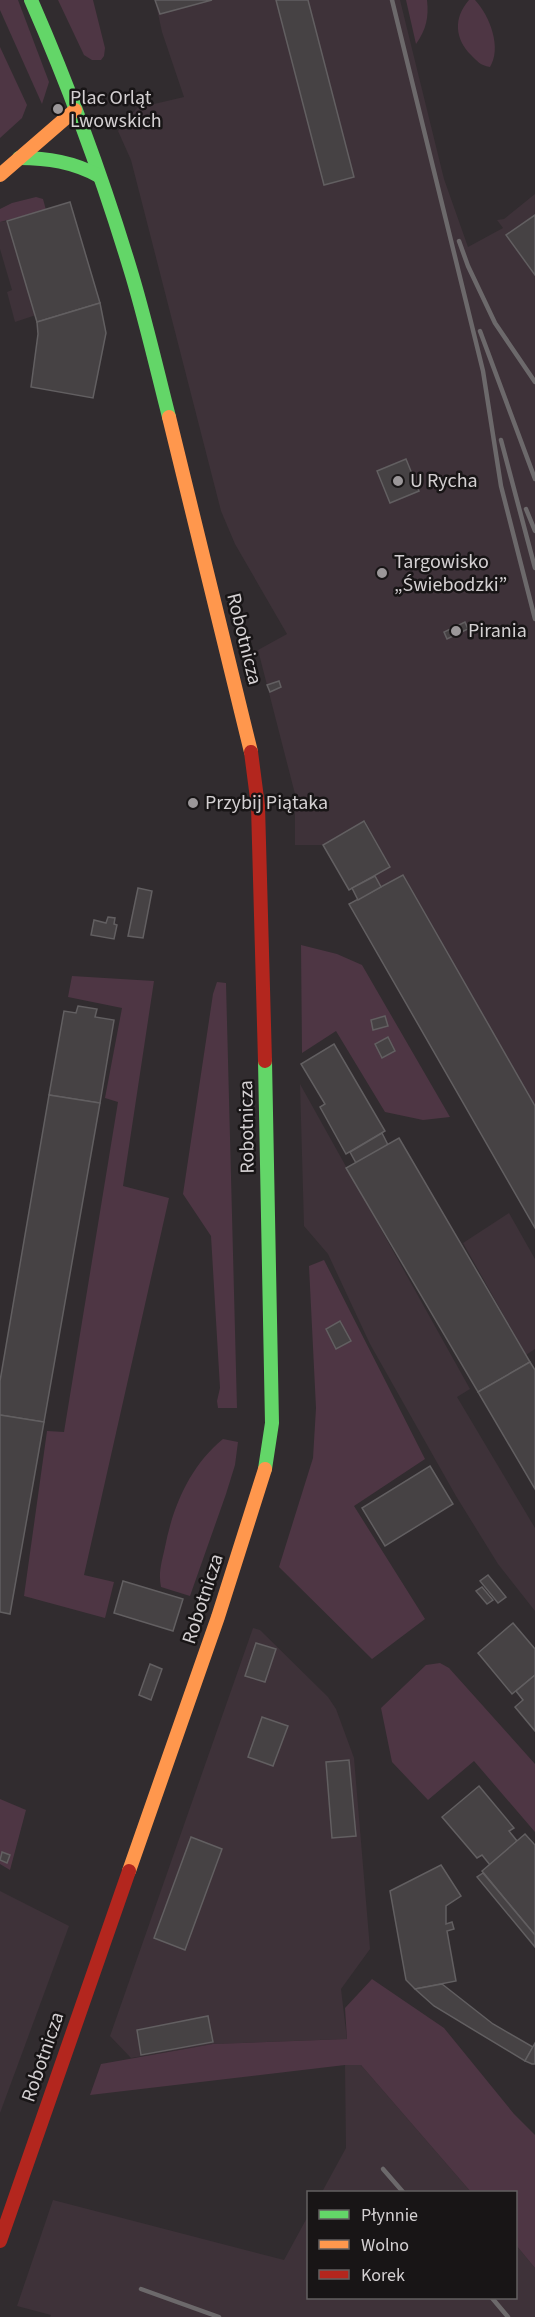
<svg xmlns="http://www.w3.org/2000/svg" width="535" height="2317" viewBox="0 0 535 2317" font-family="'Source Sans 3',sans-serif">
  <style>
    .built { fill: #3e3239 }
    .green { fill: #4e3644 }
    .building { fill: #464244; stroke: #625f61; stroke-width: 1.5 }
    .lines { fill: none; stroke-linecap: round; stroke-linejoin: round }
    .fast { stroke: #63d668; stroke-width: 14 }
    .slow { stroke: #ff974d; stroke-width: 14 }
    .jam { stroke: #b3261e; stroke-width: 14 }
    .rail { stroke: #6c696b; stroke-width: 4.5 }
    .poi-dot { fill: #9b9799; stroke: #181516; stroke-width: 2 }
    .labels { text-anchor: middle; dominant-baseline: central; stroke-width: 5; stroke-linejoin: round; paint-order: stroke }
    .poi-label { font-size: 20px; fill: #d4d0d2; stroke: #181516; text-anchor: start }
    .street-label { font-size: 20px; fill: #d4d0d2; stroke: #181516 }
  </style>
  <rect width="100%" height="100%" fill="#312c2f"/>
  <g class="built">
    <polygon points="155,0 400,0 444,179 468,247 503,228 497,220 504,219 535,194 535,1106 403,875 381,887 375,876 390,867 365,821 323,845 295,845 295,794 258,650 287,634 235,544 221,511 131,160 118,131 137,108 184,97 162,32"/>
    <polygon points="7,221 36,315 15,322 7,292 12,290 0,249 0,222"/>
    <polygon points="300,1084 470,1389 457,1397 535,1528 535,1611 498,1564 456,1496 370,1344 328,1254 304,1226"/>
    <polygon points="509,1213 535,1259 535,1349 526,1355 463,1243"/>
    <polygon points="253,1628 260,1630 328,1697 336,1709 354,1758 370,1949 341,1989 347,2039 213,2044 131,2058 110,2036"/>
    <polygon points="0,1891 69,1926 0,2113"/>
    <polygon points="345,2065 361,2065 471,2192 322,2192 346,2148"/>
    <polygon points="53,2200 284,2260 308,2216 308,2298 516,2298 516,2245 535,2268 535,2317 50,2317 51,2315 17,2306"/>
  </g>
  <g class="green">
    <polygon points="0,0 18,0 49,82 42,104 0,10"/>
    <polygon points="58,0 93,0 105,48 104,56 101,60 92,60 84,55"/>
    <path d="M406,0H427C429,17 426,30 416,44Z"/>
    <path d="M469,0H475C490,16 502,48 490,67C480,65 478,62 471,55C455,39 453,18 469,0Z"/>
    <polygon points="0,47 27,105 22,118 0,138"/>
    <polygon points="36,197 43,199 46,210 0,222 0,209 12,203"/>
    <polygon points="301,945 337,954 362,965 450,1117 423,1120 385,1112 336,1031 302,1053"/>
    <polygon points="72,976 154,981 123,1186 169,1198 84,1575 114,1582 105,1618 24,1596 47,1431 64,1432 118,1102 105,1098 122,1008 68,997"/>
    <polygon points="217,982 226,983 237,1408 218,1408 217,1401 220,1388 211,1236 183,1194 213,994"/>
    <polygon points="324,1260 425,1459 354,1506 425,1619 372,1659 279,1567 313,1458 316,1408 309,1266"/>
    <path d="M223,1439L238,1442L235,1465L226,1494L190,1596L161,1587C158,1573 162,1561 165,1547C173,1506 190,1466 223,1439Z"/>
    <polygon points="440,1663 449,1668 535,1764 535,1832 474,1761 428,1800 392,1762 381,1708 426,1665"/>
    <polygon points="0,1799 26,1810 10,1870 0,1864"/>
    <polygon points="372,1979 444,2028 514,2114 535,2135 535,2268 516,2245 516,2192 471,2192 361,2065 345,2065 90,2095 101,2064 213,2044 347,2039 345,2008"/>
  </g>
  <g class="building">
    <polygon points="155,0 212,0 160,14"/>
    <polygon points="276,0 308,0 354,177 324,185"/>
    <polygon points="70,202 100,303 37,322 7,221"/>
    <polygon points="535,215 535,275 506,235"/>
    <polygon points="100,303 106,333 93,398 31,387 38,334 37,322"/>
    <polygon points="406,459 419,491 390,503 377,471"/>
    <polygon points="465,622 468,629 447,639 444,632"/>
    <polygon points="279,681 281,687 270,692 267,685"/>
    <polygon points="364,821 390,867 349,890 323,845"/>
    <polygon points="403,875 535,1106 535,1228 349,904"/>
    <polygon points="375,876 381,887 358,900 352,888"/>
    <polygon points="138,888 152,891 143,938 128,936"/>
    <polygon points="108,917 115,918 114,924 117,925 114,939 91,935 94,920 106,923"/>
    <polygon points="78,1006 97,1009 95,1017 114,1020 100,1103 49,1095 64,1011 76,1013"/>
    <polygon points="385,1016 388,1026 373,1030 371,1020"/>
    <polygon points="388,1037 395,1051 382,1058 375,1044"/>
    <polygon points="334,1044 385,1131 346,1154 320,1107 325,1104 301,1064"/>
    <polygon points="49,1095 100,1103 44,1422 0,1415 0,1381"/>
    <polygon points="382,1133 388,1145 356,1163 350,1152"/>
    <polygon points="399,1138 530,1362 478,1392 346,1168"/>
    <polygon points="340,1321 351,1341 336,1349 326,1329"/>
    <polygon points="530,1362 535,1370 535,1489 478,1392"/>
    <polygon points="0,1415 44,1422 10,1614 0,1612"/>
    <polygon points="430,1466 453,1504 385,1546 362,1508"/>
    <polygon points="488,1575 506,1597 498,1603 480,1581"/>
    <polygon points="123,1581 183,1599 173,1631 114,1613"/>
    <polygon points="482,1587 493,1600 487,1604 476,1591"/>
    <polygon points="513,1623 535,1649 535,1675 512,1694 478,1653"/>
    <polygon points="256,1643 276,1649 265,1682 245,1676"/>
    <polygon points="150,1664 162,1669 151,1700 139,1695"/>
    <polygon points="535,1675 535,1731 515,1707 523,1700 516,1691"/>
    <polygon points="262,1717 288,1726 273,1766 248,1757"/>
    <polygon points="349,1760 356,1836 332,1838 326,1762"/>
    <polygon points="479,1786 514,1828 509,1831 517,1841 490,1865 482,1855 477,1858 442,1817"/>
    <polygon points="525,1834 535,1845 535,1935 482,1871"/>
    <polygon points="191,1837 222,1849 185,1950 154,1938"/>
    <polygon points="2,1852 10,1855 7,1863 0,1860"/>
    <polygon points="441,1865 461,1896 446,1906 446,1924 452,1922 454,1929 447,1931 456,1981 415,1989 406,1980 390,1891"/>
    <polygon points="483,1873 535,1935 535,1947 477,1877"/>
    <polygon points="442,1984 493,2024 533,2047 525,2061 434,2006 415,1989"/>
    <polygon points="208,2016 213,2042 141,2055 137,2030"/>
    <polygon points="535,2043 535,2064 532,2064 525,2061"/>
  </g>
  <g class="lines">
    <g class="fast">
      <path d="M31,0C70,89 104,182 132,275C146,322 157,370 169,417"/>
      <path d="M19,158C48,158 73,162 99,176"/>
      <polyline points="265,1061 272,1423 265,1469"/>
    </g>
    <g class="slow">
      <polyline points="0,175 75,110"/>
      <polyline points="169,417 251,752"/>
      <polyline points="129,1871 218,1617 265,1469"/>
    </g>
    <g class="jam">
      <polyline points="251,752 258,806 265,1061"/>
      <polyline points="0,2241 129,1871"/>
    </g>
    <g class="rail">
      <polyline points="392,0 483,371 501,486 535,619"/>
      <polyline points="459,241 468,266 495,323 535,382"/>
      <polyline points="480,331 535,479"/>
      <polyline points="501,440 535,568"/>
      <polyline points="526,509 535,531"/>
      <polyline points="383,2169 403,2192"/>
      <polyline points="141,2289 219,2317"/>
      <polyline points="492,2298 508,2317"/>
    </g>
  </g>
  <g class="poi-dot">
    <circle cx="58" cy="109" r="6"/>
    <circle cx="398" cy="481" r="6"/>
    <circle cx="382" cy="573" r="6"/>
    <circle cx="456" cy="631" r="6"/>
    <circle cx="193" cy="803" r="6"/>
  </g>
  <g class="labels">
    <g class="poi-label">
      <text x="70" y="98">Plac Orląt<tspan x="70" dy="23">Lwowskich</tspan></text>
      <text x="410" y="481">U Rycha</text>
      <text x="394" y="562">Targowisko<tspan x="394" dy="23">„Świebodzki”</tspan></text>
      <text x="468" y="631">Pirania</text>
      <text x="205" y="803">Przybij Piątaka</text>
    </g>
    <g class="street-label">
      <text transform="translate(244 639) rotate(76)">Robotnicza</text>
      <text transform="translate(247 1127) rotate(-91)">Robotnicza</text>
      <text transform="translate(203 1599) rotate(-72)">Robotnicza</text>
      <text transform="translate(43 2057) rotate(-71)">Robotnicza</text>
    </g>
  </g>
  <rect x="307" y="2191" width="210" height="108" fill="#181516" stroke="#636061" stroke-width="1.5"/>
  <rect x="319" y="2210" width="30" height="9" fill="#63d668" stroke="#636061" stroke-width="1.5"/>
  <text x="361" y="2221" font-size="18" fill="#d4d0d2">Płynnie</text>
  <rect x="319" y="2240" width="30" height="9" fill="#ff974d" stroke="#636061" stroke-width="1.5"/>
  <text x="361" y="2251" font-size="18" fill="#d4d0d2">Wolno</text>
  <rect x="319" y="2270" width="30" height="9" fill="#b3261e" stroke="#636061" stroke-width="1.5"/>
  <text x="361" y="2281" font-size="18" fill="#d4d0d2">Korek</text>
</svg>
